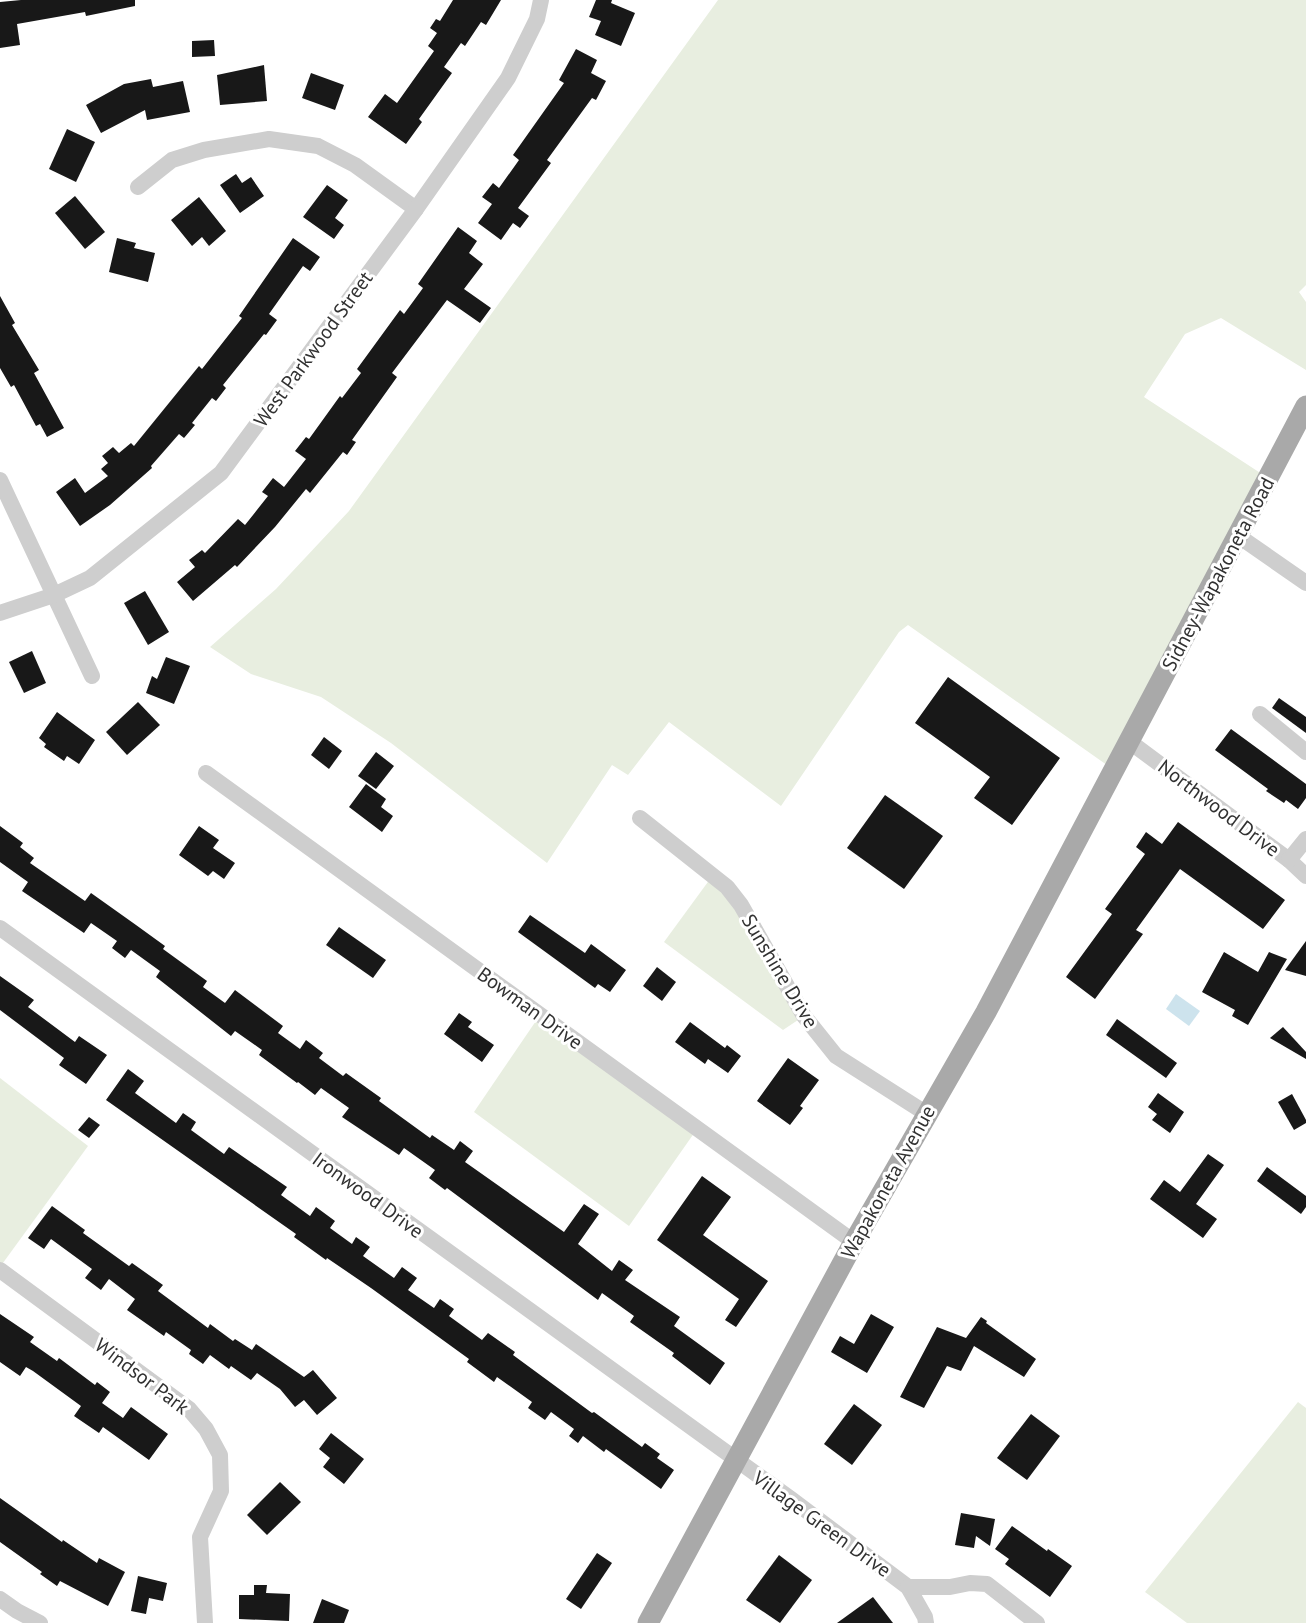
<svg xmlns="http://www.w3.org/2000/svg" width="1306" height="1623" viewBox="0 0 1306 1623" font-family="'PT Sans',sans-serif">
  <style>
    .green { fill: #e8eee0 }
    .water { fill: #cde3ed }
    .building { fill: #181818 }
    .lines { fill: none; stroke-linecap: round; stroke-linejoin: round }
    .minor { stroke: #cecece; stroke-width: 16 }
    .major { stroke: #a9a9a9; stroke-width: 21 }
    .labels { text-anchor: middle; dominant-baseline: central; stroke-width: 6; stroke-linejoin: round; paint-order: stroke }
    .street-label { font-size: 20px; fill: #313131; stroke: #fff }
  </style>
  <rect width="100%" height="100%" fill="#fff"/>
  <g class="green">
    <polygon points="718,0 1306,0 1306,285 1299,292 1306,302 1306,370 1221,318 1185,334 1144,397 1268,478 1114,770 908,625 899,632 781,806 669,722 628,775 612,765 547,863 391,743 321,697 251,674 210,647 276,589 349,511"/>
    <polygon points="713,875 804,1016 783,1030 664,942"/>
    <polygon points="540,1015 697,1129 629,1226 474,1112"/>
    <polygon points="0,1078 88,1146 0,1267"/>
    <polygon points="1298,1402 1306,1408 1306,1623 1187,1623 1145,1592"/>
  </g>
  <polygon class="water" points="1176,994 1200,1011 1189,1026 1166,1009"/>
  <g class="building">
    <polygon points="21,0 135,0 135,6 86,16 85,12 17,24 20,45 0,48 0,2"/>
    <polygon points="453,0 501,0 486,25 481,22 465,46 461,43 444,67 452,73 419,119 422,122 406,144 368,117 385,94 397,103 434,51 428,46 437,33 430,28 436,19 440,21"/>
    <polygon points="596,0 612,0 611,3 635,13 621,46 595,35 601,21 589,17"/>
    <polygon points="214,40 215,56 192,57 192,41"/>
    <polygon points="576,49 597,60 591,73 606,81 596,100 592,98 547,160 551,163 518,208 529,216 520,228 513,223 501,240 478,223 492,204 482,197 493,183 499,188 519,160 513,155 564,83 559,80"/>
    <polygon points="264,65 267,101 220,105 217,75"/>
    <polygon points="311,73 344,85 335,110 302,98"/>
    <polygon points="151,79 153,87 183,81 190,112 147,120 145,110 101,133 86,105 124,84"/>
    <polygon points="67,129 95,142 76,182 49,169"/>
    <polygon points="236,174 242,183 251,177 264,196 240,213 220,185"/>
    <polygon points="327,185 348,200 335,218 344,225 334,239 303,217"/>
    <polygon points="75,196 105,232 85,249 55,213"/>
    <polygon points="199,197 226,231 209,246 202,237 192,246 171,220"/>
    <polygon points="458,227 477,241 469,253 483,264 464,289 491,308 480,323 447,300 392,373 397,377 352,440 356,442 347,455 343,452 310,493 306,489 275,527 237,567 235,565 193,601 177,582 195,567 189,560 202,550 205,553 238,519 245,525 268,496 262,492 273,478 284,487 306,459 295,451 306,437 309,439 340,396 342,398 361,373 357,369 400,310 404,314 423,288 418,284"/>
    <polygon points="117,238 136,243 134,248 155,253 148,282 109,272"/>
    <polygon points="293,238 320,257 310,271 303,266 269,314 277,320 266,335 264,334 223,385 226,388 216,401 212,398 192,423 195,425 184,438 179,434 151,466 152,468 110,505 80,526 56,492 75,478 85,493 108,476 101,469 108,463 102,456 113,447 119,453 131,443 134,446 199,366 202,369 242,318 239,316"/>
    <polygon points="0,296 15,323 12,325 39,370 34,373 64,428 47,437 40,424 36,426 14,385 11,387 0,368"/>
    <polygon points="145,591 169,632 148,645 124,603"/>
    <polygon points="32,651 46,683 24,693 9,662"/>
    <polygon points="166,657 190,666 174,704 146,693 152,676 157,679"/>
    <polygon points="948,677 1060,758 1012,825 974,798 990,777 915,723"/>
    <polygon points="1279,698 1306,717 1306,733 1272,708"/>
    <polygon points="138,702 160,725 127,755 106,732"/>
    <polygon points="57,712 95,740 79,764 67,756 64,761 44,747 46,744 39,738"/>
    <polygon points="1231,729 1306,784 1306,798 1298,809 1286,800 1284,803 1266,791 1268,789 1215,750"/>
    <polygon points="324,737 342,751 329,769 311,755"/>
    <polygon points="376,752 394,766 376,789 358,776"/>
    <polygon points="366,784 386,799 381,807 393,816 382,832 349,807"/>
    <polygon points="885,795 943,836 904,889 847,848"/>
    <polygon points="1178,822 1285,900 1263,929 1180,869 1136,930 1143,934 1095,999 1066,977 1112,914 1105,909 1145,854 1136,847 1146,832 1162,844"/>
    <polygon points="0,826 23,843 20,847 34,858 30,863 85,901 91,893 136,925 165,946 163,949 207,981 203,987 225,1003 235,990 283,1026 278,1033 300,1049 306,1040 323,1053 319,1058 343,1076 346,1073 381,1098 379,1101 430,1138 432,1135 454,1150 460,1141 473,1151 465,1162 564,1232 584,1204 599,1214 578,1244 612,1271 619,1260 633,1270 625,1280 680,1317 674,1326 725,1363 710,1385 672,1356 674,1353 630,1322 634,1316 602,1293 598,1300 447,1188 445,1190 429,1178 435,1170 404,1148 399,1155 342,1117 349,1108 321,1088 315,1095 298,1082 297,1083 259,1055 262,1050 235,1031 231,1036 156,977 160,971 131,950 125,958 112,948 117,941 91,923 84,933 22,891 28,882 0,862"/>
    <polygon points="199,826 219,840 213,848 235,863 224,879 213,871 208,876 179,855"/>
    <polygon points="530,915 585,953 591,944 626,970 610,992 598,984 595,988 518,932"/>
    <polygon points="339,927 386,960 373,978 326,945"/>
    <polygon points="1306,941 1306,976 1285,970"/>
    <polygon points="1224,952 1258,972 1269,952 1287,959 1248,1025 1232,1016 1235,1010 1202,992"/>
    <polygon points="657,967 676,982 662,1001 643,986"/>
    <polygon points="0,976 34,1000 28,1007 75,1042 79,1036 107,1055 86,1084 59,1065 64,1058 0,1010"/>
    <polygon points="459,1013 472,1022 468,1027 494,1045 482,1062 444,1034"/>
    <polygon points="1117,1019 1177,1063 1166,1078 1106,1035"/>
    <polygon points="690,1022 725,1048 727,1045 741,1056 728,1073 708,1059 705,1064 675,1042"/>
    <polygon points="1283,1027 1306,1052 1306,1059 1270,1038"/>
    <polygon points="788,1058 819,1080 800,1106 803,1108 790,1125 757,1101"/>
    <polygon points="128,1069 144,1081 135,1093 176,1123 183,1113 196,1122 191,1130 224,1154 229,1147 271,1176 287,1187 281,1195 310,1216 316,1207 335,1221 330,1228 352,1244 356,1237 370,1247 363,1256 394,1278 402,1267 417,1278 408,1290 434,1308 440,1299 454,1309 449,1316 482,1340 488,1333 515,1352 513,1355 592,1413 594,1412 642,1447 645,1443 660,1454 657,1458 674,1470 661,1489 606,1449 604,1452 583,1436 578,1443 569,1436 574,1429 551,1412 545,1420 528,1408 532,1402 497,1377 494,1382 467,1362 469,1359 371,1288 327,1258 326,1260 294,1237 296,1234 106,1100"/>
    <polygon points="1158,1093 1184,1112 1170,1133 1152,1120 1157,1114 1148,1107"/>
    <polygon points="1292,1094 1306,1120 1306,1123 1294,1130 1278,1102"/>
    <polygon points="89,1117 100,1125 89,1138 78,1130"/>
    <polygon points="1208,1154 1224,1165 1196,1204 1217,1219 1203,1238 1150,1199 1164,1180 1180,1192"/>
    <polygon points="1267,1167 1306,1196 1306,1207 1301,1214 1257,1181"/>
    <polygon points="702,1176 731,1197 703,1235 768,1281 736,1327 725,1320 739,1299 657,1240"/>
    <polygon points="52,1206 85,1230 83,1233 129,1266 132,1263 163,1285 158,1291 208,1328 210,1324 233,1341 235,1339 252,1350 256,1344 304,1377 313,1370 337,1398 317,1415 304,1400 295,1407 280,1389 257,1373 251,1380 231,1366 229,1369 210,1355 203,1364 189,1354 191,1350 166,1332 164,1336 127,1310 135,1299 109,1279 101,1290 85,1278 92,1269 51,1239 44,1249 28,1238"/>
    <polygon points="0,1314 34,1337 30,1342 57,1361 59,1358 95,1385 97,1382 110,1392 102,1403 123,1418 131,1407 168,1434 149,1460 103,1427 99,1433 74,1416 81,1406 33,1371 26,1367 20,1376 0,1362"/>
    <polygon points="871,1314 894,1327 867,1373 831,1352 840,1336 854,1344"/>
    <polygon points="981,1317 987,1321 986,1323 1036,1359 1024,1377 974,1346 961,1371 947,1366 924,1408 900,1397 937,1327 966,1338"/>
    <polygon points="854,1404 882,1425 852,1465 824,1444"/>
    <polygon points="1031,1414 1060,1436 1027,1480 997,1458"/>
    <polygon points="331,1433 364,1459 344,1484 323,1467 330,1458 319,1449"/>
    <polygon points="280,1482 301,1502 267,1535 247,1515"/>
    <polygon points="0,1498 62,1542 63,1540 97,1563 99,1558 125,1572 108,1606 60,1581 57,1586 40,1574 42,1572 0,1542"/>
    <polygon points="961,1513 995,1519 990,1546 976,1536 974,1548 955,1545"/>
    <polygon points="1012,1526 1047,1551 1048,1549 1072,1566 1050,1597 1005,1564 1009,1559 995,1549"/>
    <polygon points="597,1553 612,1563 581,1609 566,1599"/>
    <polygon points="779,1555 812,1580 780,1623 746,1600"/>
    <polygon points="138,1576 167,1583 163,1601 149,1598 146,1614 131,1611"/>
    <polygon points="254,1585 267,1585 266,1593 290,1594 289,1621 239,1619 239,1595 254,1595"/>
    <polygon points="873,1597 893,1623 837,1623"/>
    <polygon points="322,1599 349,1610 344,1623 313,1623"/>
  </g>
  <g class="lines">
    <g class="minor">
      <polyline points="138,187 172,160 204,150 269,139 318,146 355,165 416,209"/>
      <polyline points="0,480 92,676"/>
      <polyline points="1237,535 1306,583"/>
      <polyline points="0,613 54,595 90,578 221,473 416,209 508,78 537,19 541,0"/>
      <polyline points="1260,714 1306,752"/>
      <polyline points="1130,742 1289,860 1306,876"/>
      <polyline points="206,773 854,1242"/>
      <polyline points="640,818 727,887 741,905 804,1016 836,1056 927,1114"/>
      <polyline points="1289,860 1306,839"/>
      <polyline points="0,928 791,1499 908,1587 925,1617 926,1623"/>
      <polyline points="0,1270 189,1409 206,1429 220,1455 221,1491 200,1537 205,1623"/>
      <polyline points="908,1587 950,1587 970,1583 987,1584 1037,1623"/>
      <polyline points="0,1599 17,1611 40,1623"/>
    </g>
    <polyline class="major" points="648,1623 854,1242 986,1012 1306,406"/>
  </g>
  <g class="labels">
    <g class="street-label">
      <text transform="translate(313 349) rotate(-54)">West Parkwood Street</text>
      <text transform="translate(1218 574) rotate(-62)">Sidney-Wapakoneta Road</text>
      <text transform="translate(1219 808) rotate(37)">Northwood Drive</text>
      <text transform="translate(780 971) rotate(59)">Sunshine Drive</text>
      <text transform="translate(530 1008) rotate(36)">Bowman Drive</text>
      <text transform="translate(888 1182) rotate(-61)">Wapakoneta Avenue</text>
      <text transform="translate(368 1195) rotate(36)">Ironwood Drive</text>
      <text transform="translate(142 1376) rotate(37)">Windsor Park</text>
      <text transform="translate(822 1524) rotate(36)">Village Green Drive</text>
    </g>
  </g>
</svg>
